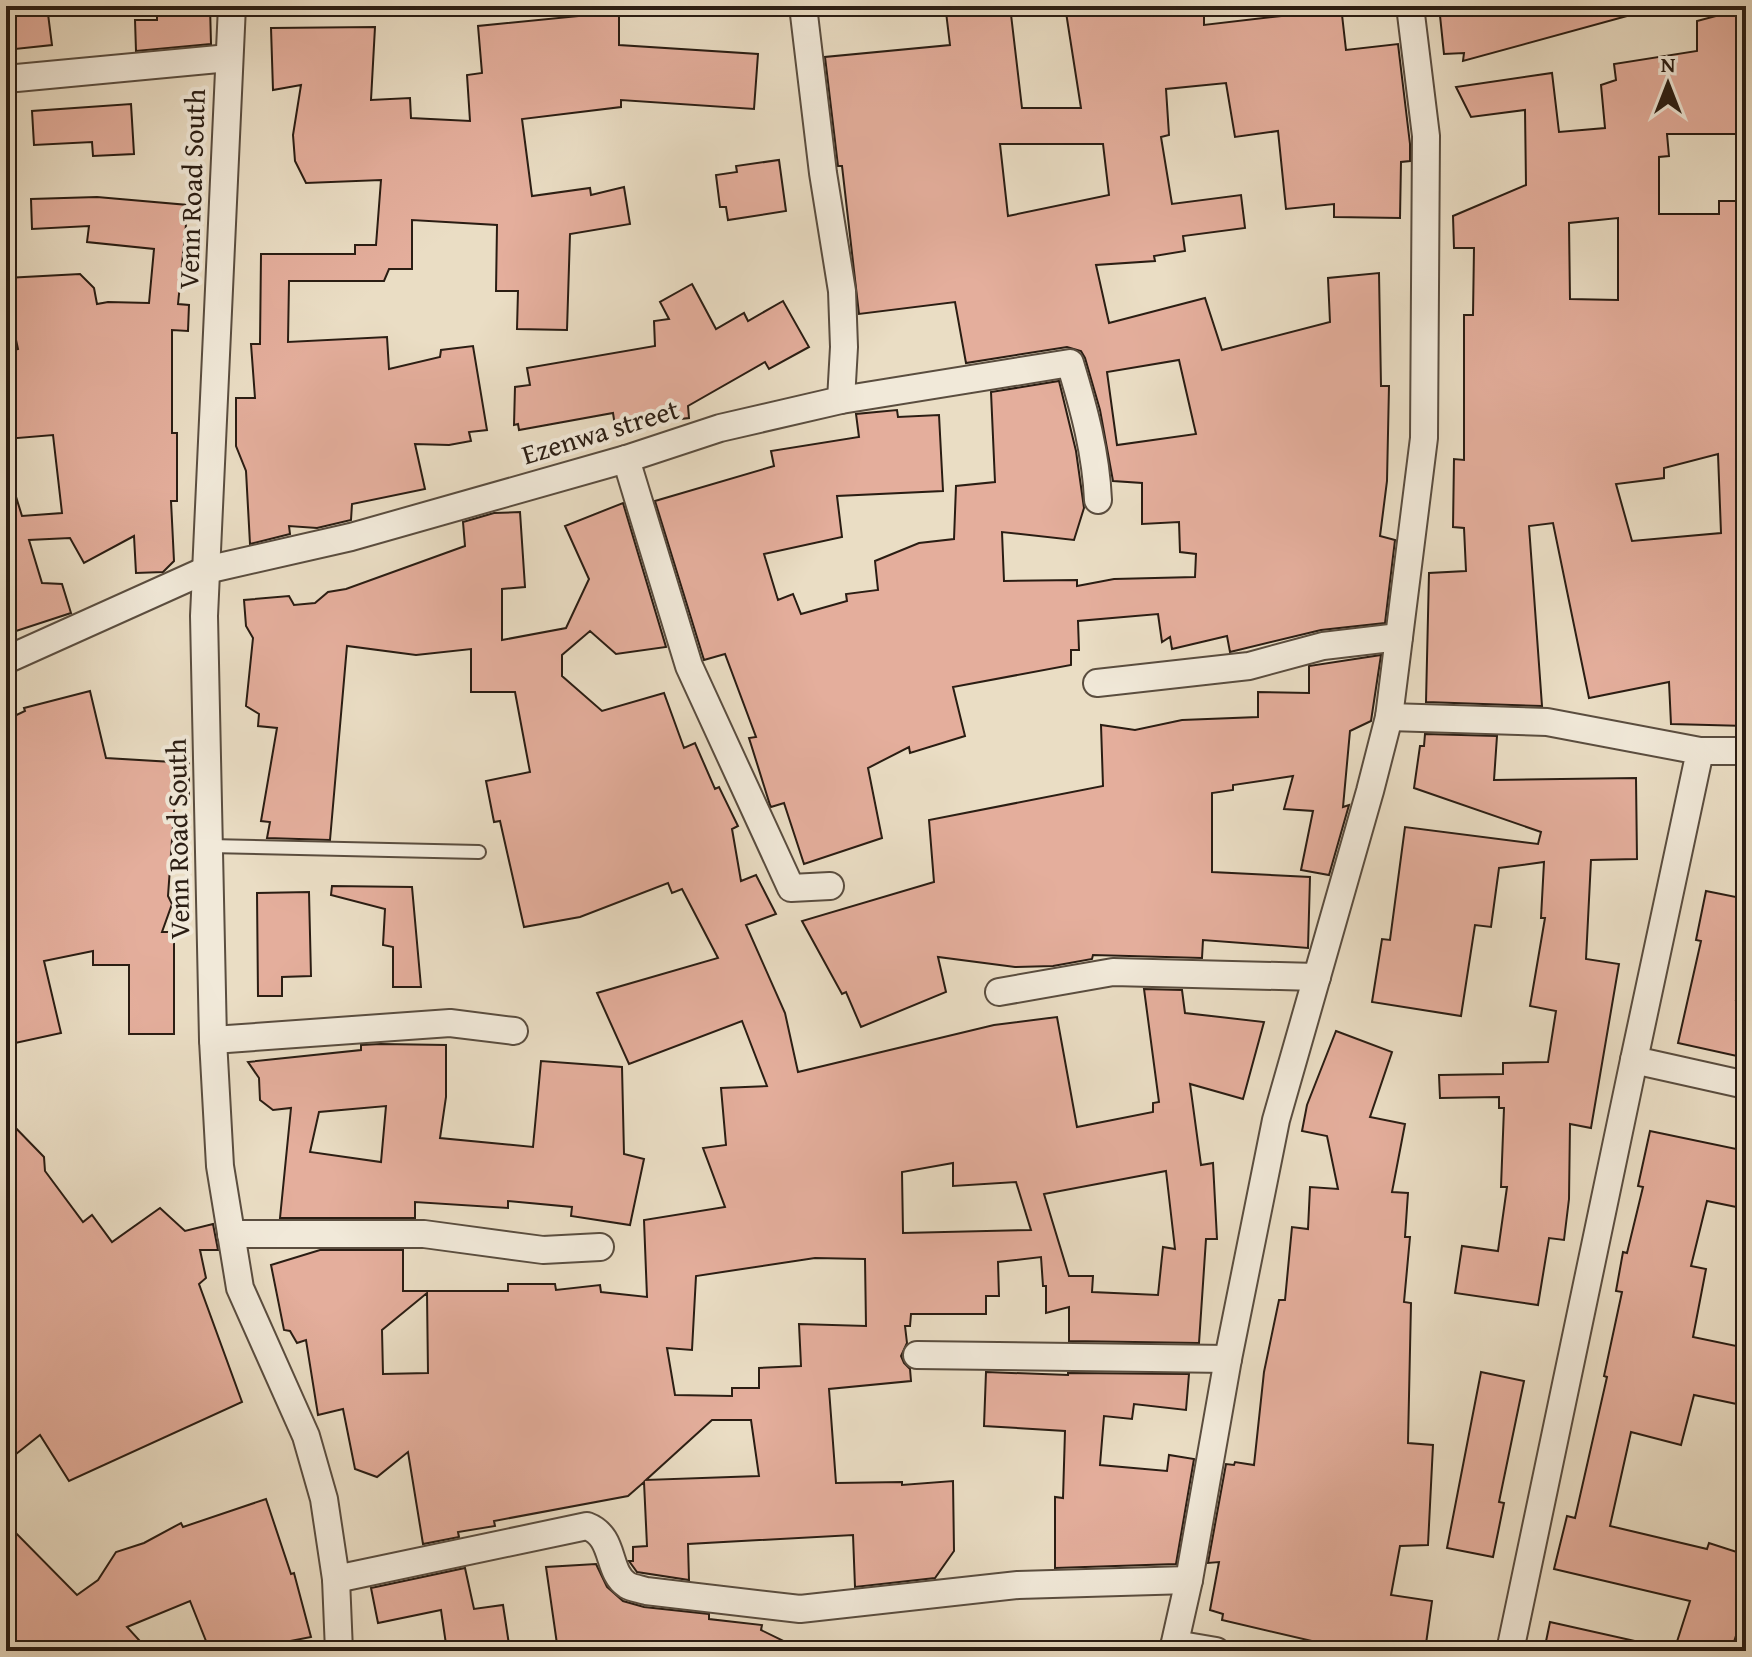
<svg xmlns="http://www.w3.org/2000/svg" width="1752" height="1657" viewBox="0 0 1752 1657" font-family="'Gentium Book Plus',serif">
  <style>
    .building { fill: #e4ae9c; stroke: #2a1d13; stroke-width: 2; fill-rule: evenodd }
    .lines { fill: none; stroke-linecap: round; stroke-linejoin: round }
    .service-casing { stroke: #5a4d3f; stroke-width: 16 }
    .minor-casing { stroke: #5a4d3f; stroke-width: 30 }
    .service { stroke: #f1e9d9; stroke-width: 12 }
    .minor { stroke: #f1e9d9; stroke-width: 26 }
    .labels { text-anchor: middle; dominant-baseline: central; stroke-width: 8; stroke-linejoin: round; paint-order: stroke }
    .street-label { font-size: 28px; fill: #2a1d13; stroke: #f1e9d9 }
  </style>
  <rect width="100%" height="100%" fill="#eaddc4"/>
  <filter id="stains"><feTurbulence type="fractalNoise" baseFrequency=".0025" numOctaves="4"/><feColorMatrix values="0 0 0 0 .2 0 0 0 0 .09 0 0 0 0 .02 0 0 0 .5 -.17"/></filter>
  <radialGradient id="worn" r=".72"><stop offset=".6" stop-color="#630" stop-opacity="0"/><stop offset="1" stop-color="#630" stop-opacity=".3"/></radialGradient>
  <g class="building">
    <polygon points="6,6 47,6 52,45 6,50"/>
    <polygon points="157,6 210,6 211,44 136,51 135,20 157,20"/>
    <path d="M1010,6L1022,108H1081L1065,6H1204V25L1290,15V6H1341L1346,50L1398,44L1410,144V161L1401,162L1400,218L1334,217V204L1286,209L1278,131L1235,137L1226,83L1166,89L1169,135L1161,137L1172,204L1241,195L1245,228L1183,236L1185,251L1154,256L1155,261L1096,265L1109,323L1205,298L1222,350L1330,322L1328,278L1379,273L1381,386H1389L1387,481L1380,536L1395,540L1385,623L1321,630L1230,652L1227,636L1172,649L1170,637L1162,642L1158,614L1078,621L1079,650H1071V665L953,687L965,736L910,753L909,747L868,768L882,838L804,864L784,803L771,807L770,805L749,738L756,737L725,654L704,660L655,501L774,466L771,451L859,437L856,414L897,410L898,417L939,415L943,491L837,496L842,537L764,554L778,600L793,594L801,614L847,601L846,594L878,590L875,561L919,543L954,539L956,486L995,482L991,392L1059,381L1076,451L1084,508L1074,540L1002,532L1004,581L1077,580V586L1114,579L1195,577L1196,554L1180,552L1179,522L1142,524V483L1113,481L1100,410L1085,358L1081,351L1067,347L966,363L955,302L859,314L842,166H838L825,57L950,45L946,12ZM1000,144H1103L1109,195L1008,216ZM1179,360L1196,434L1117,445L1107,372Z"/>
    <polygon points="1439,6 1637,6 1638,13 1463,61 1464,53 1444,54"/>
    <path d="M1746,8V134H1667L1669,156L1659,157V214H1719V201H1746V726L1671,724L1669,682L1589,698L1553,523L1529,526L1542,706L1426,702L1429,573L1466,571L1464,528L1453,527L1454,459L1464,460V315H1473L1474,248H1454L1453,216L1526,185L1525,110L1471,117L1456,87L1552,73L1559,132L1605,128L1601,85L1616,80L1614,64L1697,51V21ZM1618,218V300L1570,299L1569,223ZM1718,454L1721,533L1632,541L1616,484L1664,478V468Z"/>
    <polygon points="619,12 619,45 758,54 754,109 621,100 621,107 522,119 532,196 590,188 591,195 624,187 630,224 570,234 567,330 517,329 518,291 496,291 497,225 412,220 412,269 389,269 384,281 289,281 288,342 387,337 389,369 440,357 441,350 473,346 487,430 469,432 471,441 449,445 415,444 425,489 352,504 351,520 317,528 289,526 290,534 250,544 246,471 236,446 236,398 255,398 251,344 260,344 261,254 355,254 355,245 376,245 381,180 306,183 295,161 293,135 301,85 273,90 271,28 375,27 371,100 410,98 411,118 470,121 467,75 482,73 478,26"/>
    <polygon points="131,104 134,154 93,156 92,142 34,145 32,111"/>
    <polygon points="779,160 786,211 728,220 726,207 720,207 716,175 737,172 736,166"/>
    <polygon points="97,197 188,205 178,304 189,305 188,331 172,330 172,433 177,433 177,501 171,501 174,561 163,572 136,573 134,536 84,563 70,538 29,540 42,583 62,584 71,613 10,633 6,619 6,485 12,484 22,516 62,513 53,435 6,439 6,352 18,349 11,317 6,312 6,278 80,274 94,288 97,304 108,302 149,303 154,249 87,242 89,226 32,229 31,199"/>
    <polygon points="692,284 716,329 744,313 748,321 783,301 809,347 769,369 765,362 688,406 689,418 615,426 613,413 519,430 518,424 514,425 515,387 530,385 527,368 655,346 654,321 669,319 660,302"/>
    <path d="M623,503L666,647L616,654L590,631L562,655V676L602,711L664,693L684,748L695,743L715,789L719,787L738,826L732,829L741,881L756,875L776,914L746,925L785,1013L798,1072L994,1025L1057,1017L1077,1127L1153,1112V1103L1159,1102L1144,989L1182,990L1185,1013L1264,1022L1243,1099L1190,1084L1201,1165L1213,1163L1217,1239H1206L1199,1343L1069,1341V1307L1046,1313V1286H1043L1041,1257L998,1262L999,1296H986V1314H911L910,1326H905L907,1343L901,1356L904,1363L910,1369L911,1381L829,1389L836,1483L902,1482V1485L953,1481L954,1551L935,1578L855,1587L853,1535L688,1544L689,1580L637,1572L629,1561H633V1547L647,1546L644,1482L628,1496L494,1521L495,1526L458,1532L459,1537L423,1544L408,1452L377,1477L355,1469L343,1409L318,1415L306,1340L297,1343L290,1331L284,1330L271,1265L320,1250H403V1291H508V1284H555L556,1290L600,1285L601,1292L647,1297L644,1220L725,1207L703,1148L726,1145L721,1088L767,1086L742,1021L629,1064L597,993L718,958L682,889L672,893L668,883L580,917L524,927L500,821L494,822L486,781L530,772L515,692H471V649L416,655L347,646L330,840L267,838L270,822L261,821L277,728L258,726L259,714L246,706L253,638L246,626L244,600L289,596L294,605L315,603L328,592L346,589L465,546L463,522L494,513L520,512L525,587L502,589V640L566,628L589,579L565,526ZM953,1163V1186L1016,1182L1031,1230L903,1233L902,1172ZM1166,1171L1175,1249L1163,1247L1158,1295L1092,1292L1093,1276H1069L1044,1194ZM815,1258L865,1259L866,1326L799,1324L801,1366L759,1368V1388H732V1396L675,1395L667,1348L692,1350L696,1276ZM427,1293L428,1373L383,1374L382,1330ZM712,1420H751L759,1476L646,1480Z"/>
    <polygon points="1381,655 1371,721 1350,731 1343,807 1349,805 1329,875 1301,870 1313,811 1284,809 1293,776 1233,785 1233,790 1212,793 1212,872 1310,877 1308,948 1203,940 1202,958 1093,955 1092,959 1053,966 1015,967 938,957 946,992 861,1027 846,992 842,994 802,921 934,882 929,820 1103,786 1101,725 1135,730 1182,720 1258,717 1258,692 1309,693 1309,666"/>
    <polygon points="90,691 106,758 189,763 189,798 175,798 168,896 172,904 162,932 174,932 174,1034 129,1034 129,965 93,965 93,951 44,961 61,1033 6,1045 6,720 25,711 24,708"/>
    <polygon points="1425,734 1497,736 1494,780 1636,778 1637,859 1591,860 1586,959 1619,964 1591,1128 1570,1124 1569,1199 1564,1240 1549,1238 1538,1305 1455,1293 1462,1246 1498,1251 1507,1187 1501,1187 1504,1108 1499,1108 1499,1097 1440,1098 1439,1075 1503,1074 1503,1063 1548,1062 1556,1011 1530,1006 1545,918 1541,918 1544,862 1499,868 1491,927 1475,925 1461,1016 1372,1002 1382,939 1390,940 1405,827 1538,844 1541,832 1414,788 1420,746 1424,746"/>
    <polygon points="332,886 412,887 421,987 393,987 393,947 383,945 385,909 331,895"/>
    <polygon points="1706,891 1746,899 1746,965 1736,1000 1746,1002 1746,1058 1678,1043 1701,941 1696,940"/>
    <polygon points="309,892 311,976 282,977 282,996 258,996 257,893"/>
    <polygon points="1336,1031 1392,1052 1370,1117 1405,1124 1392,1192 1408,1193 1405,1237 1410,1237 1404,1302 1411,1303 1408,1443 1433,1445 1428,1545 1400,1546 1391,1595 1432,1601 1425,1651 1342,1648 1222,1620 1223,1614 1210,1610 1219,1562 1208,1563 1226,1464 1234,1465 1235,1462 1254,1465 1264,1372 1279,1300 1285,1300 1292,1227 1308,1229 1310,1187 1338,1189 1327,1136 1302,1131 1307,1105"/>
    <path d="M381,1044L446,1045V1097L440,1138L533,1147L541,1061L622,1067L624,1154L644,1159L630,1225L571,1216L572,1207L508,1201V1208L415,1202V1218H280L291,1108L273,1110L260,1100L259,1078L248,1062L361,1050V1045ZM386,1106L381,1162L310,1152L319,1112Z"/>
    <polygon points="6,1118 44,1157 45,1171 83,1222 92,1215 112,1242 160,1208 185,1231 213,1224 218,1250 200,1250 206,1278 199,1284 242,1402 69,1481 40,1435 6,1462"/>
    <polygon points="1650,1131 1746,1151 1746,1209 1707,1201 1691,1266 1706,1269 1693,1337 1746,1348 1746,1406 1694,1395 1681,1445 1631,1432 1610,1526 1707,1549 1709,1543 1746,1555 1746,1605 1731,1651 1674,1651 1690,1601 1554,1569 1567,1516 1575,1518 1607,1377 1604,1376 1622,1292 1616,1291 1623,1252 1627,1253 1643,1187 1638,1186"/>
    <polygon points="986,1372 1068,1375 1068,1373 1189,1374 1186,1410 1134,1404 1132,1419 1104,1416 1100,1465 1167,1471 1169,1455 1194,1459 1176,1564 1055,1568 1055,1497 1063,1498 1065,1431 984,1426"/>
    <polygon points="1481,1372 1524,1381 1499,1502 1504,1503 1493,1557 1447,1548"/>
    <polygon points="266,1499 291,1574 294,1573 311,1637 239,1651 210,1651 190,1601 127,1627 149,1651 6,1651 6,1523 77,1595 98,1580 116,1552 144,1543 181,1523 183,1527"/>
    <polygon points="596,1564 607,1587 623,1601 644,1607 709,1614 709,1619 762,1625 761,1630 804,1651 558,1651 546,1567"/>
    <polygon points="465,1568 474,1609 503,1605 510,1651 447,1651 441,1610 378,1623 371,1588"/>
    <polygon points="1550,1622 1635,1641 1634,1651 1544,1651"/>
  </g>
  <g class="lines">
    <g class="service-casing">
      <polyline id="service" points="209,846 479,852"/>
    </g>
    <g class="minor-casing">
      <g id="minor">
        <polyline points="232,6 204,616 213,1040 220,1166 240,1288 306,1436 324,1499 336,1579 339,1651"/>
        <polyline points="6,79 229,58"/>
        <path d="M841,400L1070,363C1084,409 1096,453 1098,500"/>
        <polyline points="626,459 689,666 791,888 830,886"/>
        <polyline points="6,660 206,570 351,537 626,459 720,428 841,400 844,347 842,291 823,173 803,6"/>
        <polyline points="1097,683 1249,666 1323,646 1399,637"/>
        <polyline points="1389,717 1547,722 1700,751 1634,1060 1746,1085"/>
        <polyline points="1700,751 1746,751"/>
        <polyline points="999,992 1113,972 1317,977"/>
        <polyline points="213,1040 450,1023 514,1031"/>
        <polyline points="231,1234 424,1234 543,1250 600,1247"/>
        <polyline points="917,1355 1228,1359"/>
        <path d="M336,1579L587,1526C616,1537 606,1571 627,1585C632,1588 640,1589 646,1591L800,1609L1018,1585L1189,1580"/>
        <polyline points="1175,1644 1216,1651"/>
        <polyline points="1173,1651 1189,1580 1228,1359 1276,1120 1370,791 1389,717 1424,438 1426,136 1410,6"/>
        <polyline points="1510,1651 1634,1060"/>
      </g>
    </g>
    <use href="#service" class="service"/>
    <use href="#minor" class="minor"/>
  </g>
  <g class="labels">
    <g class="street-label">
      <text transform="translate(191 189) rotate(-88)">Venn Road South</text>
      <text transform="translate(600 431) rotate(-17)">Ezenwa street</text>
      <text transform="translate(177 839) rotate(-91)">Venn Road South</text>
    </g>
  </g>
  <rect width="1752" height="1657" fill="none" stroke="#eaddc4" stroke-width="32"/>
  <rect x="8" y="8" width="1736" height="1641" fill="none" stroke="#2a1d13" stroke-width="4"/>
  <rect x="16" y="16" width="1720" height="1625" fill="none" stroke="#2a1d13" stroke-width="2"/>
  <g transform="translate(1668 84)" stroke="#f1e9d9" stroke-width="6" paint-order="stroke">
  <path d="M0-6L14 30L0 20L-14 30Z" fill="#2a1d13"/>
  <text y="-12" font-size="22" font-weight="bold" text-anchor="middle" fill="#2a1d13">N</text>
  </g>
  <rect width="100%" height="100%" filter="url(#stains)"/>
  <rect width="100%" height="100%" fill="url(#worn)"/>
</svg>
